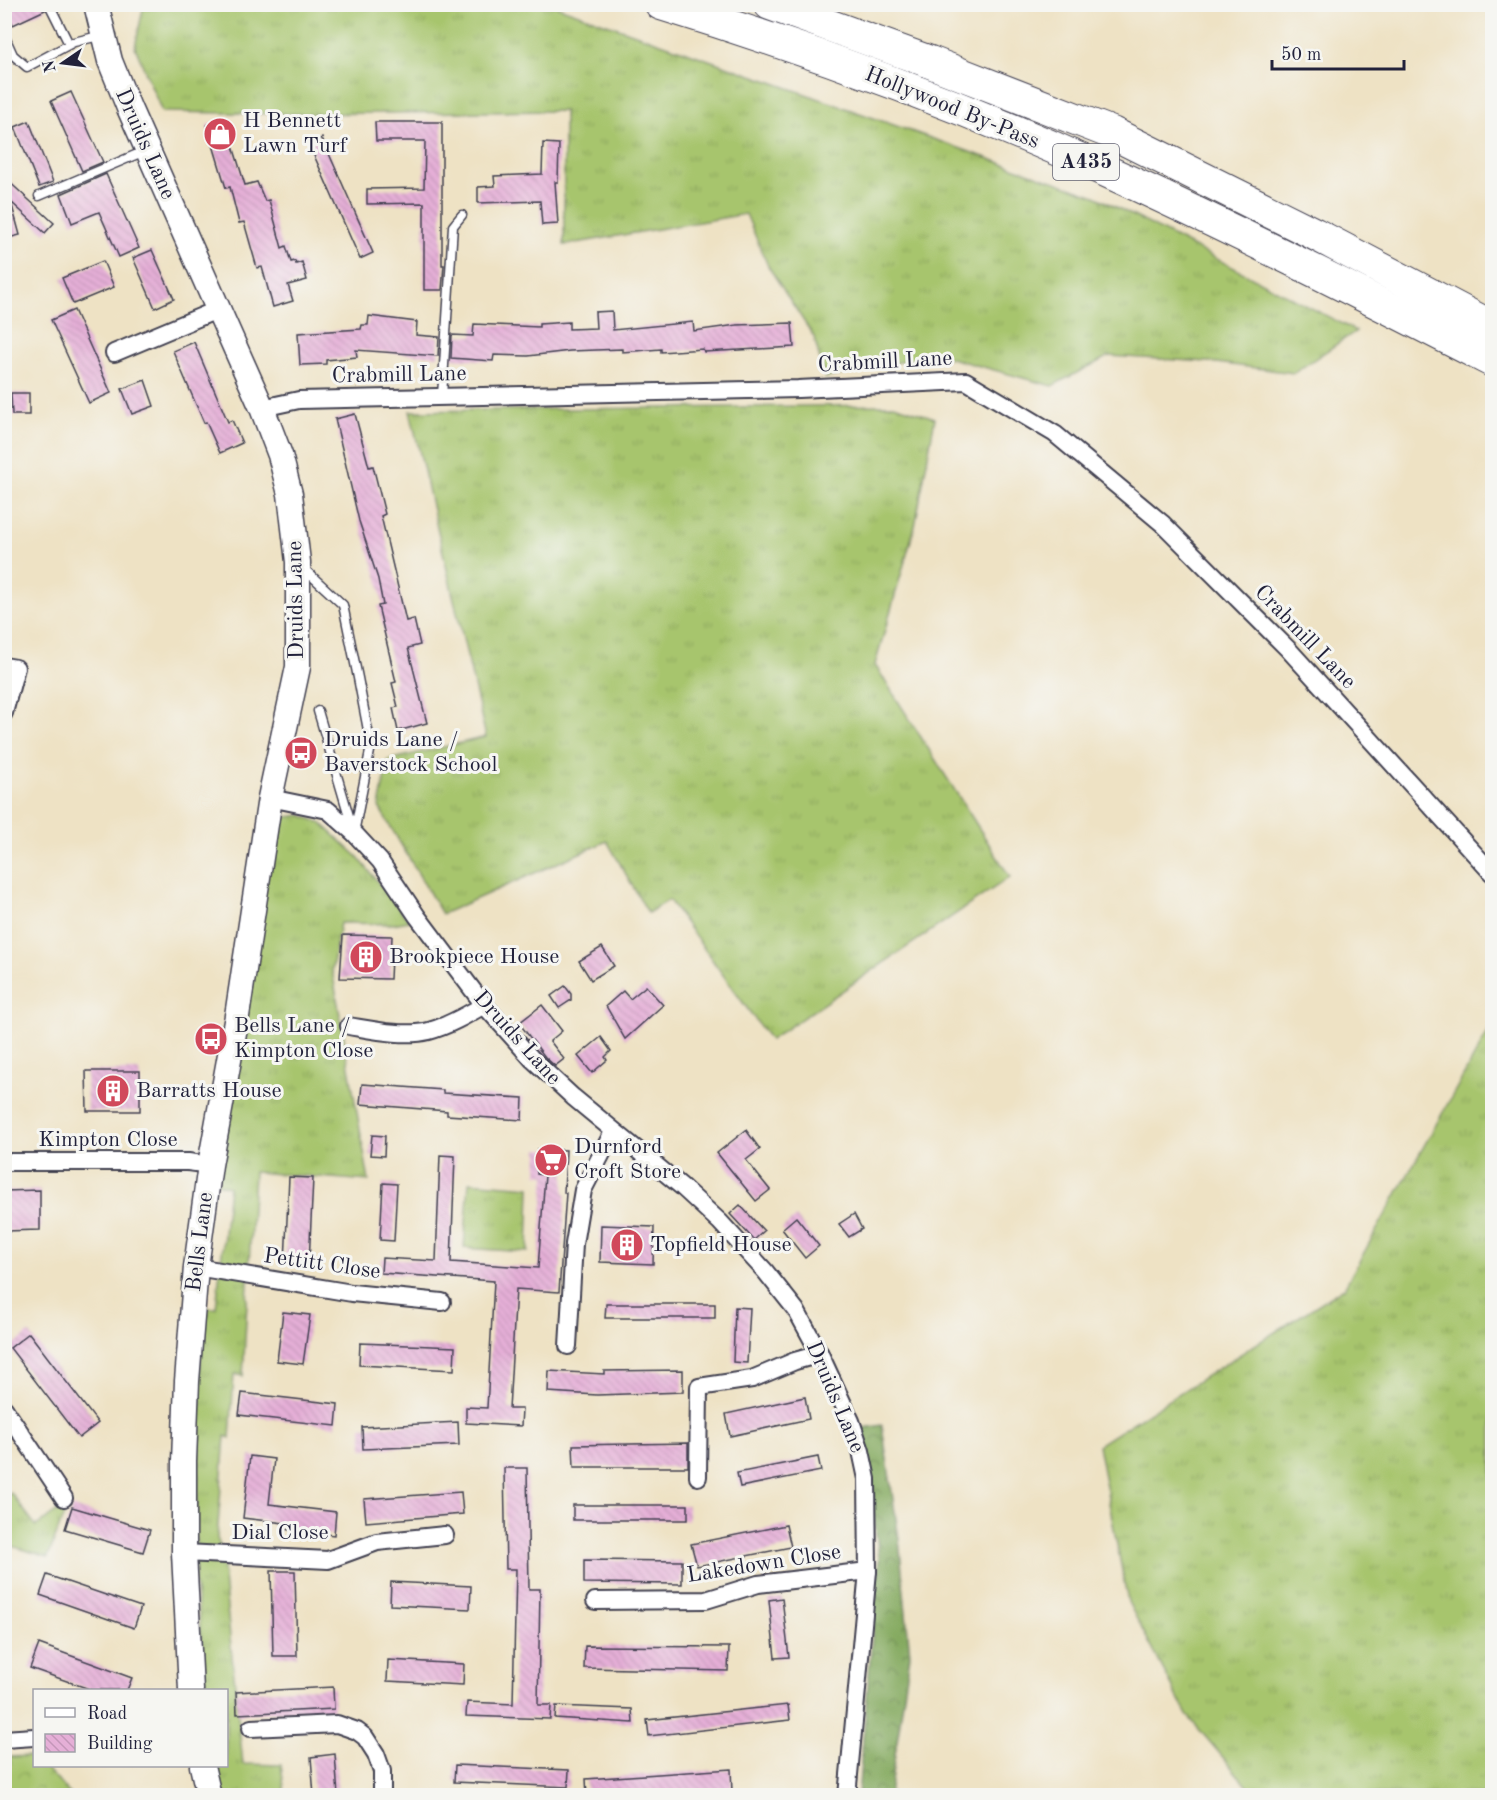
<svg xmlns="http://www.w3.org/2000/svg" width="1497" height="1800" viewBox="0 0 1497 1800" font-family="'Old Standard TT',serif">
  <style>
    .grass { fill: url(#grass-tufts); stroke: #647454; stroke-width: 1.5 }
    .forest { fill: url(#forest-crowns); stroke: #54664e; stroke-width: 1.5 }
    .park { fill: url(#park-crowns); stroke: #647454; stroke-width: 1.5 }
    .building { fill: url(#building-back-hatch) }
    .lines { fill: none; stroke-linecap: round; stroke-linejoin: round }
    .lane-casing { stroke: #413f50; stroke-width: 11 }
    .street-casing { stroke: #413f50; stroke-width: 20 }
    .secondary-casing { stroke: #413f50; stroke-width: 27 }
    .highway-casing { stroke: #413f50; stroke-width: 34 }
    .lane { stroke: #fff; stroke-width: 8 }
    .street { stroke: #fff; stroke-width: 16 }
    .secondary { stroke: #fff; stroke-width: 24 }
    .highway { stroke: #fff; stroke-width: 32 }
    .labels { text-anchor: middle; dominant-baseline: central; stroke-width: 6; stroke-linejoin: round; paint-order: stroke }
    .shield { fill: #f6f6f2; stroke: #626272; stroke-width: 1.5 }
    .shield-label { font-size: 21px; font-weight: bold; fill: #22223b }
    .street-label { font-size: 22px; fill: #22223b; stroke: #f6f6f2 }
    .poi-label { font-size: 22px; fill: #22223b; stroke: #f6f6f2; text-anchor: start }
  </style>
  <defs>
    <pattern id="grass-tufts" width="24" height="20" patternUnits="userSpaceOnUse" patternTransform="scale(1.5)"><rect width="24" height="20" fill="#a7c56d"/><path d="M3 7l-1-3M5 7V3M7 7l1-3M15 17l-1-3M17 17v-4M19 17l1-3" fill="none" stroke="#8fa95f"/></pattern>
    <pattern id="forest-crowns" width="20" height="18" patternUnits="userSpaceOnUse" patternTransform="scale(1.5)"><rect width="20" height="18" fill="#85aa60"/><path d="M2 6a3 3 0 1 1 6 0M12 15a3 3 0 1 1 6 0" fill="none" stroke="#6c8a50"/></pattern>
    <pattern id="park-crowns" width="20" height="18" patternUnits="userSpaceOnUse" patternTransform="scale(1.5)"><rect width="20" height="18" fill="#a7c56d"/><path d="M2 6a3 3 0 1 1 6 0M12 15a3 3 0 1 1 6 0" fill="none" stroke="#8fa95f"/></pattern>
    <pattern id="building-back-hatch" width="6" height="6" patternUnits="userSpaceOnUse" patternTransform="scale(1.5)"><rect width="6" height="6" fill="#e5afd7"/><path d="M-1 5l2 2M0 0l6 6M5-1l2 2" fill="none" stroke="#c496b9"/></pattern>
  </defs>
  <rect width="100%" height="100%" fill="#f6f6f2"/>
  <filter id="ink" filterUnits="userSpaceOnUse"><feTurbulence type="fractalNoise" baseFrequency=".0167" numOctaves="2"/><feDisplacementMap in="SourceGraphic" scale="12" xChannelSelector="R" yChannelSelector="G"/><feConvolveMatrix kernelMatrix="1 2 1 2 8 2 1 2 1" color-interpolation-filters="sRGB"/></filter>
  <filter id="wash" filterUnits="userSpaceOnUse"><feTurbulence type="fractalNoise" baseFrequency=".008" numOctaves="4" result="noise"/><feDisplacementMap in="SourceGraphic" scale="24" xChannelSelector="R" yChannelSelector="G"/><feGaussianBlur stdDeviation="1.35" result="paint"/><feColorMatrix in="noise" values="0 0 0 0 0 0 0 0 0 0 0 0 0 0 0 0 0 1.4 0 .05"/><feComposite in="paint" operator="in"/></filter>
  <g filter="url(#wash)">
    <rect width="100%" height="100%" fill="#eee2c4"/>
    <g class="grass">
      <polygon points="147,5 553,5 1095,196 1356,331 1294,373 1209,362 1109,356 1052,386 936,354 825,378 814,337 768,266 746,214 564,245 564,111 293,114 162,112 135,47 143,9"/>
      <polygon points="894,405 935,418 915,526 875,665 1010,877 770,1040 669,900 648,913 607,841 442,914 379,807 388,760 486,737 410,411"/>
      <polygon points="301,815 321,823 358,857 409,921 393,924 340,923 332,970 369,1181 254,1172 243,1376 234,1374 230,1438 225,1436 217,1538 221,1549 243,1764 281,1765 285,1795 223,1795 217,1766 226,1766 226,1690 207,1690 195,1581 202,1308 216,1308 229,1187 217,1183 275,828 286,817"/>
      <polygon points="1492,1025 1492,1795 1255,1795 1187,1715 1128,1602 1098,1445 1344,1288"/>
      <polygon points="469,1182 530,1187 528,1252 464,1248"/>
      <polygon points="11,1493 36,1526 68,1504 48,1557 5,1544 4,1497"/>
    </g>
    <polygon class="forest" points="882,1425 899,1539 910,1655 889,1795 858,1796 879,1558 863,1428"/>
    <polygon class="park" points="34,1756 34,1766 44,1766 71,1795 5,1795 5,1757"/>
    <g id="blocks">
      <g class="building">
        <polygon points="4,4 43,4 45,10 13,25"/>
        <polygon points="71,92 103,162 82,171 51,101"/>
        <polygon points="225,120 245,185 257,182 265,201 269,200 282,248 286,246 291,262 295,261 296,264 302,262 307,280 288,285 293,301 273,307 262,267 257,268 244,222 239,223 230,187 226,188 207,125"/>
        <polygon points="29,121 53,182 39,187 15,127"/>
        <polygon points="375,122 442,122 442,265 444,265 442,290 424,290 424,203 367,204 367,189 424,188 425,141 376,141"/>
        <polygon points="322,138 373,253 360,259 309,144"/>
        <polygon points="543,143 559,144 558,182 555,182 558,224 542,225 540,201 478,203 478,187 495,186 494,176 542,174"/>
        <polygon points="106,174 139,248 119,257 99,212 72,223 61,194"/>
        <polygon points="4,177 54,223 45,233 11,202 20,235 4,239"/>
        <polygon points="152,250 174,299 155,308 133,258"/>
        <polygon points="103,261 114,287 73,304 62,278"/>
        <polygon points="74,310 111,393 89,403 51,320"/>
        <polygon points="612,311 613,330 693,322 694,331 737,325 792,323 794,347 704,352 703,349 661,352 661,349 622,352 622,349 570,351 528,356 494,355 493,361 451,358 452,335 473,336 474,324 539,327 539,324 569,322 569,329 596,328 595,312"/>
        <polygon points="369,316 417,322 416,335 439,337 438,356 356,350 357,357 326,360 326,364 300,365 298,333 361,329 362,325 368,325"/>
        <polygon points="194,342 228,422 232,420 242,443 220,453 206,422 204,423 173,351"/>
        <polygon points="145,380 154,406 132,414 122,389"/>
        <polygon points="11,393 29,393 29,415 12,415"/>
        <polygon points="355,414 369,467 373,466 385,514 381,516 406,621 414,619 420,645 408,648 427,723 398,731 393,708 398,707 392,683 396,682 378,606 383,605 378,579 359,521 335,419"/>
        <polygon points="343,935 392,936 390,979 340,978"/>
        <polygon points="602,947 614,966 591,980 579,961"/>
        <polygon points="565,986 571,994 571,1000 559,1008 551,996"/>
        <polygon points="646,986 663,1005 625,1039 606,1006 623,991 630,999"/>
        <polygon points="542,1005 562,1031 550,1041 564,1059 555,1066 545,1057 519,1023"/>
        <polygon points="601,1037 611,1051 605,1057 607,1060 592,1073 578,1056"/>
        <polygon points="86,1071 140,1071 140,1111 87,1111"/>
        <polygon points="362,1084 443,1090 443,1093 523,1098 522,1120 447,1115 447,1111 360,1104"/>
        <polygon points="746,1130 760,1149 746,1160 770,1190 756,1201 717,1153"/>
        <polygon points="372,1135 385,1136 384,1156 370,1155"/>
        <polygon points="538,1149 566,1150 564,1193 566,1193 559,1292 516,1289 509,1409 522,1409 521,1426 466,1423 466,1407 487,1408 494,1281 381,1273 382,1258 436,1261 440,1155 455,1156 451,1262 538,1268 545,1175 537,1174"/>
        <polygon points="289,1177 313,1178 309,1263 285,1262"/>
        <polygon points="383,1183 397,1184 394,1241 380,1240"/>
        <polygon points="40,1190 40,1230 4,1231 4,1191"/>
        <polygon points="740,1205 764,1231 754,1240 730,1214"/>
        <polygon points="854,1214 862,1229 849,1237 839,1224"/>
        <polygon points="796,1217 819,1246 805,1258 782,1229"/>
        <polygon points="601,1225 654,1227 653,1264 600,1262"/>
        <polygon points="606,1304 715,1304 715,1318 605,1318"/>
        <polygon points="735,1307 750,1308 747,1363 733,1362"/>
        <polygon points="283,1312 310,1315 303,1364 277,1361"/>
        <polygon points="29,1333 98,1423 79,1438 10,1348"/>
        <polygon points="360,1343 455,1347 454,1370 359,1365"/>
        <polygon points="683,1370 683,1392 597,1395 548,1392 549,1371 604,1374 604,1371"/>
        <polygon points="242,1393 338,1404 336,1426 239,1415"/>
        <polygon points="805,1397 809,1419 730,1436 726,1414"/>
        <polygon points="458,1422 459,1445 363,1449 362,1427"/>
        <polygon points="688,1443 688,1467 574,1467 573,1445"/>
        <polygon points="250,1456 274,1459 269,1504 336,1512 334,1535 283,1529 284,1523 243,1518"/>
        <polygon points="818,1457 821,1471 740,1487 737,1473"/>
        <polygon points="504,1468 527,1468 529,1589 540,1589 538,1705 551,1705 550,1719 466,1716 467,1702 513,1704 516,1569 506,1569"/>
        <polygon points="461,1492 463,1514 366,1522 364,1499"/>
        <rect x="573" y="1505" width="115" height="15"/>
        <polygon points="72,1507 150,1530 143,1552 65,1529"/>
        <polygon points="786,1525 791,1547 697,1566 691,1544"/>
        <polygon points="584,1560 682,1561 682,1584 584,1583"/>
        <polygon points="271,1571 295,1571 297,1656 273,1656"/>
        <polygon points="47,1575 141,1607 134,1628 40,1595"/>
        <polygon points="391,1582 471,1586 470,1609 390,1605"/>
        <polygon points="782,1598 789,1657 775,1658 769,1600"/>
        <polygon points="39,1644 132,1678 127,1690 92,1690 30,1668"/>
        <polygon points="585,1646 729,1647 728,1671 584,1668"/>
        <polygon points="388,1660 464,1664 463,1685 387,1681"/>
        <polygon points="333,1687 334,1709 237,1714 236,1692"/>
        <polygon points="788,1705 790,1720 649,1736 647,1720"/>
        <polygon points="556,1706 632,1709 633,1723 555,1718"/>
        <polygon points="335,1754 338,1796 314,1796 311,1757"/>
        <polygon points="455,1765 569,1770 568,1787 454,1782"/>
        <polygon points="731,1769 732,1792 677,1796 587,1796 586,1779"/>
      </g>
    </g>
  </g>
  <g filter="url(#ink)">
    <use href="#blocks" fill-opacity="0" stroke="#413f50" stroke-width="1.5"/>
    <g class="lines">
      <g class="lane-casing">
        <g id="lane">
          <polyline points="49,4 69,44"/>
          <polyline points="4,35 13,55 27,67 74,42 103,35"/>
          <polyline points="39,196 147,150"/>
          <polyline points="442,396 453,226 462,215"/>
          <polyline points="302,567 343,605 358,678 371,746 354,833 318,711"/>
        </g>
      </g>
      <g class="street-casing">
        <g id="street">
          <polyline points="114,353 219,309"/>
          <polyline points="262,408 299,400 798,389 966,381 1055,434 1163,524 1288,649 1492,873"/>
          <polyline points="4,666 16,668 4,713"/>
          <polyline points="270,798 328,810 354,833 380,861 417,916 484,1005 533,1060 573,1097 681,1186 720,1222 765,1271 796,1310 820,1354 851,1421 861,1451 867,1479 868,1571 847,1796"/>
          <path d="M349,1026C373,1030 405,1037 429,1031C448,1026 467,1015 484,1005"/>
          <polyline points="4,1162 188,1162 210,1165"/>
          <polyline points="196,1267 352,1293 442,1302"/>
          <polyline points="568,1346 574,1244 583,1190 613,1132"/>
          <polyline points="4,1408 64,1498"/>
          <polyline points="698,1477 699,1387 752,1379 795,1361 820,1354"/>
          <polyline points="184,1553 328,1560 377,1542 445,1535"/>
          <polyline points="595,1601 706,1600 758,1584 868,1571"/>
          <polyline points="251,1728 337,1724 357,1731 365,1737 376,1754 382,1771 382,1796"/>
          <polyline points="4,1739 34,1737"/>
        </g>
      </g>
      <g class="secondary-casing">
        <g id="secondary">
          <polyline points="96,4 110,61 129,108 262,408 280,455 290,494 298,562 298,667 270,798 237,1016 210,1165 196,1267 187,1381 184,1461 184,1553 191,1690"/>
          <polyline points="202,1766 209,1796"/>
        </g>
      </g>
      <g class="highway-casing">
        <g id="highway">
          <path d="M661,4C812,50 961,105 1104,170C1236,230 1364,295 1492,361"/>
          <polyline points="770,4 930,62 1112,133 1315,234 1492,327"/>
        </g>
      </g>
      <use href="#lane" class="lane"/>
      <use href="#street" class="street"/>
      <use href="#secondary" class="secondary"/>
      <use href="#highway" class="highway"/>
    </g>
  </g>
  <defs>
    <g id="shop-disc" transform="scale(1.725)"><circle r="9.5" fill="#d1495b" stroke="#f6f6f2"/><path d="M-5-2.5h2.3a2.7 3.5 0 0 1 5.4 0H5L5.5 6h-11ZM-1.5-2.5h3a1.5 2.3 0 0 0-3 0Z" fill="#fff"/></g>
    <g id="bus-disc" transform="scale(1.725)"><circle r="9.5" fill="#d1495b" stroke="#f6f6f2"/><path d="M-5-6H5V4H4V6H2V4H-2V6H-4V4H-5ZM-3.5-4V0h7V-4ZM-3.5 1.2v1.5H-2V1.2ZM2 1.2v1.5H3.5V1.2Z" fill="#fff"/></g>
    <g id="building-disc" transform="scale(1.725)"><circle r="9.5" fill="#d1495b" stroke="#f6f6f2"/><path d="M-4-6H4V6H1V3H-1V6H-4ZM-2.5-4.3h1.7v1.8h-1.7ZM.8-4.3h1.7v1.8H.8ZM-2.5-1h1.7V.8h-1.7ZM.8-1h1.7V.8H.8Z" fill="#fff"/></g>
    <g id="supermarket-disc" transform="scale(1.725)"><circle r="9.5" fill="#d1495b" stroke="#f6f6f2"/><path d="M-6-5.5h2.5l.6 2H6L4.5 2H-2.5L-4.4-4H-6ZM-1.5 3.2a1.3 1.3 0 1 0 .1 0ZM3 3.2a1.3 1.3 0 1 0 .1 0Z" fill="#fff"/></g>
  </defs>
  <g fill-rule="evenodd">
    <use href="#shop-disc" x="220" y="134"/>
    <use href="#bus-disc" x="301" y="753"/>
    <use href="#building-disc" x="366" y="957"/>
    <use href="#bus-disc" x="211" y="1039"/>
    <use href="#building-disc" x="113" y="1091"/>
    <use href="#supermarket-disc" x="551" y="1160"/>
    <use href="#building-disc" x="627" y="1245"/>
  </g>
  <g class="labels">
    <rect class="shield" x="1053" y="144" width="66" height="36" rx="4.5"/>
    <g class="shield-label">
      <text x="1086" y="162">A435</text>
    </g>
    <g class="street-label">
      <text transform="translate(952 108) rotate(22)">Hollywood By-Pass</text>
      <text transform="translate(145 144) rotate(66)">Druids Lane</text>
      <text transform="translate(885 362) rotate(-3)">Crabmill Lane</text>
      <text transform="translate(399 375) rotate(-1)">Crabmill Lane</text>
      <text transform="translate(296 600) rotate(-91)">Druids Lane</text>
      <text transform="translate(1305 637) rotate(46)">Crabmill Lane</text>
      <text transform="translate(517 1038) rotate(48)">Druids Lane</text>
      <text x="108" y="1140">Kimpton Close</text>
      <text transform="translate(200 1242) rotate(-83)">Bells Lane</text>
      <text transform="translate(322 1264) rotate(8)">Pettitt Close</text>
      <text transform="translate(835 1397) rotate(67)">Druids Lane</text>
      <text x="280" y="1533">Dial Close</text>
      <text transform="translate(764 1564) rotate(-9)">Lakedown Close</text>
    </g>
    <g class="poi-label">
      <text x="243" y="121">H Bennett<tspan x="243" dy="25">Lawn Turf</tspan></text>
      <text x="324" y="740">Druids Lane /<tspan x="324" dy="25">Baverstock School</tspan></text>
      <text x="389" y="957">Brookpiece House</text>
      <text x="234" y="1026">Bells Lane /<tspan x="234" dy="25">Kimpton Close</tspan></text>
      <text x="136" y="1091">Barratts House</text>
      <text x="574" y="1147">Durnford<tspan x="574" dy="25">Croft Store</tspan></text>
      <text x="650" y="1245">Topfield House</text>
    </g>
  </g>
  <rect width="1497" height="1800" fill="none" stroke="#f6f6f2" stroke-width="24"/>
  <rect x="33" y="1689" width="195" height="78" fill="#f6f6f2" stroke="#a1a1a9" stroke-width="1.5"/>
  <rect x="45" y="1708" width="30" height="9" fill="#ffffff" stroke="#a1a1a9" stroke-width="1.5"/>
  <text x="87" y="1719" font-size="18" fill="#22223b">Road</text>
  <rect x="45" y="1734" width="30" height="18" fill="url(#building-back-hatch)" stroke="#a1a1a9" stroke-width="1.5"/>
  <text x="87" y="1749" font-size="18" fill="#22223b">Building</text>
  <g transform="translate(63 63) rotate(256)" stroke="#f6f6f2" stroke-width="4.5" paint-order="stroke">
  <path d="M0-4.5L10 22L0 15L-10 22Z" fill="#22223b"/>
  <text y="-9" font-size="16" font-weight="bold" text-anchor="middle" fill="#22223b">N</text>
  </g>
  <path d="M1272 60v9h132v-9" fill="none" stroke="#22223b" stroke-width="3"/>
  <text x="1281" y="60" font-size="18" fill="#22223b" stroke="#f6f6f2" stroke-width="4.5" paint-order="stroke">50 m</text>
</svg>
